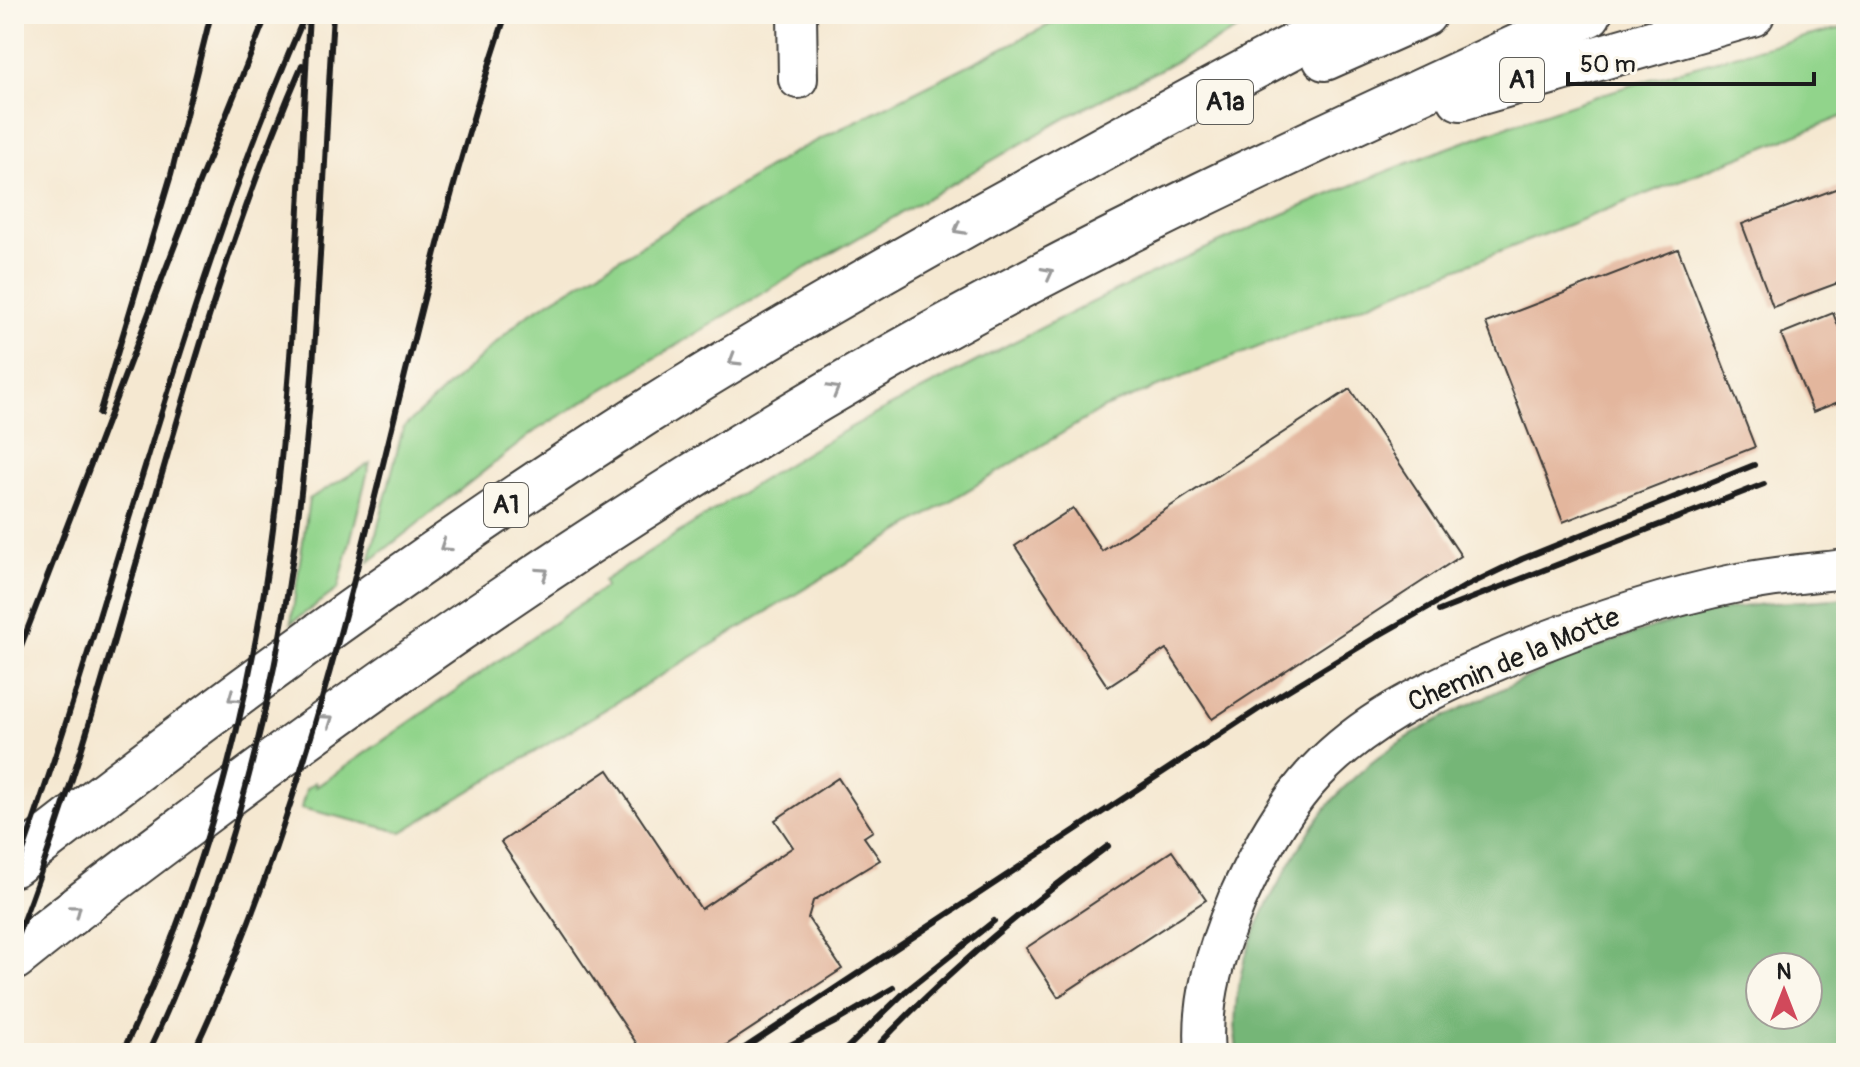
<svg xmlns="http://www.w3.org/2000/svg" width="1860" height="1067" viewBox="0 0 1860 1067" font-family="Pangolin,sans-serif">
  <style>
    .green { fill: #91d48b; stroke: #567854; stroke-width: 2 }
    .forest { fill: #74b677; stroke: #48694a; stroke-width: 2; fill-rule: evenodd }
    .building { fill: #e3b69d }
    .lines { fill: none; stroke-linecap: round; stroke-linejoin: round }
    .street-casing { stroke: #3d3b37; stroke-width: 42 }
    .highway-casing { stroke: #3d3b37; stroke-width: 48 }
    .path { stroke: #3d3b37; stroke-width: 5; stroke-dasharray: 2 6; stroke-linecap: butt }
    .street { stroke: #fff; stroke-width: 38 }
    .highway { stroke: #fff; stroke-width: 44 }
    .rail { stroke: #1c1c1c; stroke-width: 6 }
    .oneway { stroke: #999 }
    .labels { text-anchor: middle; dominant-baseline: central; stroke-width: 7; stroke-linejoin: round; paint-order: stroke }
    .shield { fill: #fbf7ec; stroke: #5f5e5a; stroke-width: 2 }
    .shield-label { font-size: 26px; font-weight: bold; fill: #1c1c1c }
    .street-label { font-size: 28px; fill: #1c1c1c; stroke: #fbf7ec }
  </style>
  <rect width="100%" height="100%" fill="#fbf7ec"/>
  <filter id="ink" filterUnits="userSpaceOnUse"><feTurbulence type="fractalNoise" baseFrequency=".0125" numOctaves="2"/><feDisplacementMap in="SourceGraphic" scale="16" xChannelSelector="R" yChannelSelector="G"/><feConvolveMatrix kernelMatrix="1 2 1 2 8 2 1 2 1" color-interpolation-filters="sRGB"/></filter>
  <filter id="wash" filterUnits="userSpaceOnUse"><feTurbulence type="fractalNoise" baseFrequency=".006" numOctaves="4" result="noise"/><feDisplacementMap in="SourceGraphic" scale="32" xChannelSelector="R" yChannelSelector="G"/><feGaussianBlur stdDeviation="1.8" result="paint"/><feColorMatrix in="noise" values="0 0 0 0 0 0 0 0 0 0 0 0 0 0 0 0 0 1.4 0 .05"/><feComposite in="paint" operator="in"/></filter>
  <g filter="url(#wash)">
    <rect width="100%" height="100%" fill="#f5e8d1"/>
    <g class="green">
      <polygon points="1071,14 1268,14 1071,115 761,294 535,431 369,562 403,428 524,317 794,152"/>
      <path d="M1846,27V115L1104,408L402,832L301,808L306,789L315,782L316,787L605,587L603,581C678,534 753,483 830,439C873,414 919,392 964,368C1242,220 1538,98 1846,27Z"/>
      <polygon points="370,463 338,589 291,623 309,499"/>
    </g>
    <path class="forest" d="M1846,598V1053H1237C1229,989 1248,936 1280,881C1300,845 1323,806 1354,778C1396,738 1447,715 1498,691C1566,659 1634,629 1708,613C1752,602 1801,602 1846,598ZM1760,967H1808V1015H1760Z"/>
    <g id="blocks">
      <g class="building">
        <polygon points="1838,188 1846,209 1846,280 1773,307 1742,224"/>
        <polygon points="1678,249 1755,447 1563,522 1486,323"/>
        <polygon points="1833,313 1846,346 1846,399 1813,412 1781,334"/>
        <polygon points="1350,389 1461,556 1212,719 1166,649 1108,687 1015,546 1073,508 1102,551"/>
        <polygon points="608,770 701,909 793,847 775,820 838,778 873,831 864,837 880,860 813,901 808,918 842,969 714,1053 643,1053 501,842"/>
        <polygon points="1172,851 1206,900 1058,997 1026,948"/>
      </g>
    </g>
  </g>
  <g filter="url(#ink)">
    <use href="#blocks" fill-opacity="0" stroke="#3d3b37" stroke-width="2"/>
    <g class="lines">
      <g class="street-casing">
        <g id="street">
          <polyline points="797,14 798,79"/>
          <path d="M1205,1053C1200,1000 1217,948 1237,900C1257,855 1282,808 1316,772C1362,723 1424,692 1485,666C1566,631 1651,600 1738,583C1773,576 1810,573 1846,569"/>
        </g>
      </g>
      <g class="highway-casing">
        <g id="highway">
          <polyline points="1325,58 1424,14"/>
          <polyline points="1460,98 1752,14"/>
          <path d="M14,864C218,705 427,552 645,413C755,343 869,279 983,215C1107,146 1230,78 1356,14"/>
          <path d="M14,958C79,905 146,856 213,806C432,642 661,487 900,352C1122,226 1357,121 1589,14"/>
        </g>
      </g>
      <polyline class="path" points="1830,1053 1846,1037"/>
      <use href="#street" class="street"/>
      <use href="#highway" class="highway"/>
      <g class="rail">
        <polyline points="99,414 171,175 211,14"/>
        <polyline points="1439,611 1764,484"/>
        <polyline points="14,664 198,185 267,14"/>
        <path d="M14,877C116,592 182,296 304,18"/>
        <path d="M14,944C126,657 178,348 302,65"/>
        <path d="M122,1053C192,908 239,751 264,592C294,401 298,207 309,14"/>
        <path d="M148,1053C222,898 269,726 293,556C318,377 322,195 333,14"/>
        <path d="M193,1053C349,725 390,356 506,14"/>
        <polyline points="737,1053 1280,695 1381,634 1464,587 1522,559 1754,465"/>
        <polyline points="775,1053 837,1021 893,988"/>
        <polyline points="842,1053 906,991 994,921"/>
        <path d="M871,1053C942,976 1024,908 1108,846"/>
      </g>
    </g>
    <defs><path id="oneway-chevron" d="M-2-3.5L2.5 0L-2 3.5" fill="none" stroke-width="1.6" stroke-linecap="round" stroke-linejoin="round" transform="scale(2)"/></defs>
    <g class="oneway">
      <use href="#oneway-chevron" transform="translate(959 229) rotate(151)"/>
      <use href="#oneway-chevron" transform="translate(1048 273) rotate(-28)"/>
      <use href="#oneway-chevron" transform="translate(734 360) rotate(149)"/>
      <use href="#oneway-chevron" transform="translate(834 390) rotate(-30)"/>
      <use href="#oneway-chevron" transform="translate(445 546) rotate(146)"/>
      <use href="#oneway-chevron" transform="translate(543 573) rotate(-34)"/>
      <use href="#oneway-chevron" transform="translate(233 697) rotate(144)"/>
      <use href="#oneway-chevron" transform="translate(328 720) rotate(-35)"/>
      <use href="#oneway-chevron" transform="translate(76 910) rotate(-37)"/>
    </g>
  </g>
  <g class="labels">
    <g class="shield">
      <rect x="1500" y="58" width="44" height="44" rx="6"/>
      <rect x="1197" y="80" width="56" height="44" rx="6"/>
      <rect x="484" y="483" width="44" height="44" rx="6"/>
    </g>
    <g class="shield-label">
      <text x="1522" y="80">A1</text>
      <text x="1225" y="102">A1a</text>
      <text x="506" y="505">A1</text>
    </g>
    <g class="street-label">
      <text transform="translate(1514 660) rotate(-23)">Chemin de la Motte</text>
    </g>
  </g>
  <rect width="1860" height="1067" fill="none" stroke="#fbf7ec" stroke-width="48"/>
  <g transform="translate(1784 991)"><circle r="38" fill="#fbf7ec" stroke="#a29f99" stroke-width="2"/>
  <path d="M0-6L14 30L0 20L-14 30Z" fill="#d1495b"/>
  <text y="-12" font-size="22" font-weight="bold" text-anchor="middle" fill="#1c1c1c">N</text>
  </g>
  <path d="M1568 72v12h246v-12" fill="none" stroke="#1c1c1c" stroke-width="4"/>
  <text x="1580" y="72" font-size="24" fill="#1c1c1c" stroke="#fbf7ec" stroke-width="6" paint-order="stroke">50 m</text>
</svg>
